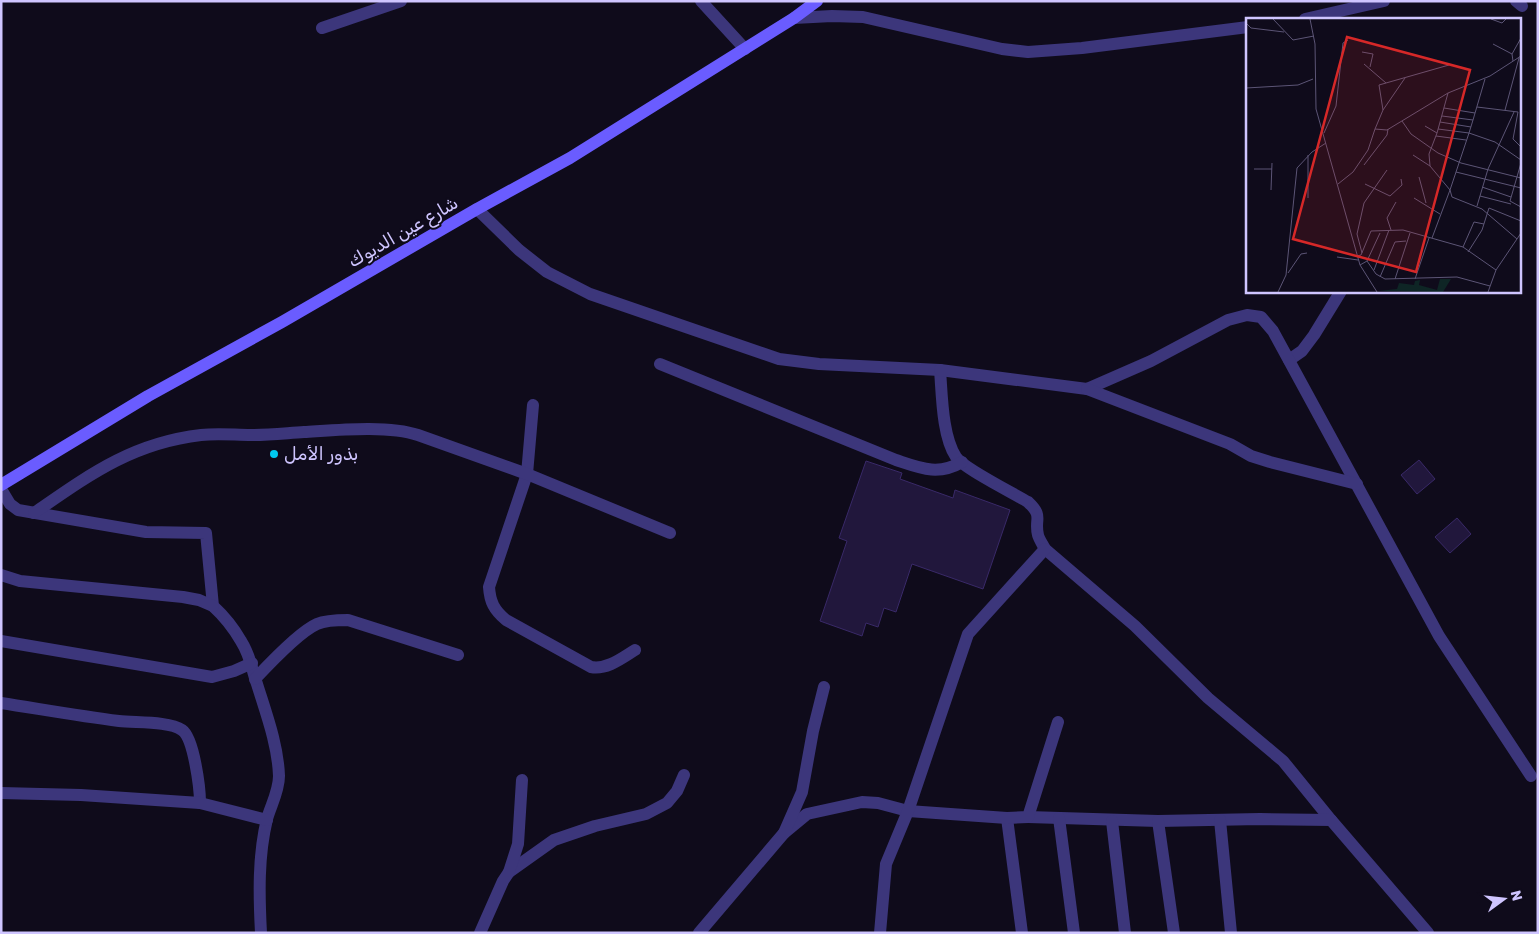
<svg xmlns="http://www.w3.org/2000/svg" width="1539" height="934" viewBox="0 0 1539 934" font-family="Rubik,'Noto Naskh Arabic',sans-serif">
  <style>
    .building { fill: #21173c; stroke: #392968 }
    .lines { fill: none; stroke-linecap: round; stroke-linejoin: round }
    .street { stroke: #3c367b; stroke-width: 12 }
    .secondary { stroke: #6a5cff; stroke-width: 12 }
    .poi-dot { fill: #00c9f0; stroke: #0f0b1b; stroke-width: 2 }
    .labels { text-anchor: middle; dominant-baseline: central; stroke-width: 4; stroke-linejoin: round; paint-order: stroke }
    .street-label { font-size: 18px; fill: #cfc5ff; stroke: #0f0b1b }
    .poi-label { font-size: 18px; fill: #cfc5ff; stroke: #0f0b1b; text-anchor: start }
    .inset-road { fill: none; stroke: #5c5576; stroke-width: 1 }
    .view { fill: #d62828; fill-opacity: 0.15; stroke: #d62828; stroke-width: 2.5 }
    .inset-edge { fill: none; stroke: #cfc5ff; stroke-width: 2.5 }
  </style>
  <rect width="100%" height="100%" fill="#0f0b1b"/>
  <g class="building">
    <polygon points="1419,460 1435,479 1417,494 1401,475"/>
    <polygon points="866,461 902,473 900,479 953,498 955,490 1010,510 983,589 912,564 896,612 884,608 878,627 866,623 862,636 820,621 847,541 839,538"/>
    <polygon points="1457,518 1471,534 1450,553 1435,537"/>
  </g>
  <g class="lines">
    <g class="street">
      <polyline points="701,1 745,49"/>
      <polyline points="1516,1 1522,6"/>
      <polyline points="794,18 832,16 863,17 1002,49 1028,52 1082,48 1248,27"/>
      <polyline points="1305,19 1384,1"/>
      <polyline points="322,28 401,1"/>
      <path d="M477,209L519,250L547,272L590,294L779,359L819,364L940,370C942,394 942,436 956,457C963,468 1013,493 1028,502C1044,517 1034,518 1038,535C1039,539 1043,545 1045,549L1135,626L1208,698L1283,761L1331,820"/>
      <polyline points="1289,360 1302,351 1314,335 1341,291"/>
      <path d="M660,364L896,460C920,468 938,476 962,462"/>
      <polyline points="940,370 1087,389 1151,361 1228,320 1247,315 1261,317 1273,331 1439,636 1531,776"/>
      <polyline points="1087,389 1230,444 1251,456 1270,462 1357,484"/>
      <path d="M533,405L527,474L489,587C490,602 494,610 506,620L591,667C607,670 622,658 635,650"/>
      <path d="M1,489L10,504L18,510L146,532L206,533L213,606C225,617 233,627 241,641C251,657 251,667 257,684C266,713 278,745 279,776C279,791 271,805 267,819C258,856 259,895 261,933"/>
      <path d="M34,513C89,475 132,443 201,435C218,433 235,435 251,435C269,435 287,433 304,432C337,430 388,425 418,435L527,474L670,533"/>
      <polyline points="1,575 20,581 183,597 199,600 213,606"/>
      <polyline points="1,641 212,677 234,671 252,663"/>
      <path d="M255,679C269,664 299,632 317,624C326,620 338,620 348,620L458,655"/>
      <path d="M1,703C40,709 79,716 119,721C135,723 169,721 182,730C194,738 200,789 200,803"/>
      <polyline points="1,793 81,795 200,803 267,820"/>
      <polyline points="1028,817 1158,821 1260,819 1331,820 1428,933"/>
      <polyline points="1007,818 1022,933"/>
      <polyline points="1059,818 1074,933"/>
      <polyline points="1220,820 1231,933"/>
      <polyline points="1112,821 1125,933"/>
      <polyline points="1158,821 1174,933"/>
      <polyline points="784,833 807,814 862,802 878,803 908,811 1007,818 1028,817 1058,722"/>
      <polyline points="509,872 554,840 595,826 646,814 667,803 677,791 684,775"/>
      <polyline points="480,933 503,881 509,872 518,844 522,780"/>
      <polyline points="699,933 784,833 802,792 813,731 824,687"/>
      <polyline points="880,933 886,864 908,811 968,634 1045,549"/>
    </g>
    <polyline class="secondary" points="1,485 148,396 282,322 477,209 570,158 794,18 817,1"/>
  </g>
  <circle class="poi-dot" cx="274" cy="454" r="5"/>
  <g class="labels">
    <g class="street-label">
      <text transform="translate(403 232) rotate(-30)">شارع عين الديوك</text>
    </g>
    <g class="poi-label">
      <text x="284" y="454">بذور الأمل</text>
    </g>
  </g>
  <g transform="translate(1246 18)">
    <rect width="275" height="275" fill="#0f0b1b"/>
    <path d="M194,261H205L197,274L132,273L151,271L153,265L168,267L169,263L174,262L173,267L191,272Z" fill="#0e2525"/>
    <path class="inset-road" d="M27,1L47,22L68,18M64,1L69,26L70,91L114,247L131,274M245,1L256,5L260,1M0,5L5,10L38,14M247,26L266,36M116,34L127,36L124,49M267,43L266,36L275,20M118,46L140,65M0,70L52,67L67,61M231,89L272,94L267,121L275,129M198,90L229,95M137,92L159,60M259,92L273,40M227,102L239,61M156,103L165,116L192,135L215,145L275,160M194,104L225,109M179,108L191,115L183,136L184,148M129,111L137,92L133,67L203,47M192,111L223,115L227,102L196,98M78,115L90,88L97,25L102,22M191,115L202,75L244,58L275,38M190,118L220,122M62,137V180M167,137L184,148L204,172L186,220M275,145L264,183L275,189M118,147L141,117L142,111M8,151H26M210,154L275,170M173,159L180,185M92,166L107,154L122,132L129,111L141,112L202,75M119,166L144,178L156,167L155,161M236,169L265,179M25,172L26,145M234,178L265,186M168,180L194,196M231,188L242,151L268,94M145,212L141,200L150,184M271,221L236,191L206,179L204,172L223,115L249,124L275,142M217,229L228,204L238,206M222,234L236,212L243,190L275,203M116,235L111,216L118,185L141,152M111,238L115,237L125,213L157,212L217,229L250,252M91,239L112,242M121,243L134,215M114,247L121,243L130,256L139,261L211,259L244,268M128,252L143,212M42,255L55,236L61,235M134,259L149,224L160,223M149,261L164,215M169,261L183,220M32,274L40,257L51,150L66,134L80,125M242,274L250,252L275,215"/>
    <path class="view" d="M101,19L224,52L170,254L47,221Z"/>
    <rect width="275" height="275" class="inset-edge"/>
  </g>
  <rect width="1539" height="934" fill="none" stroke="#cfc5ff" stroke-width="5"/>
  <g transform="translate(1504 899) rotate(75)" stroke="#0f0b1b" stroke-width="4" paint-order="stroke">
  <path d="M0-4L9 19L0 12L-9 19Z" fill="#cfc5ff"/>
  <text y="-8" font-size="14" font-weight="bold" text-anchor="middle" fill="#cfc5ff">N</text>
  </g>
</svg>
